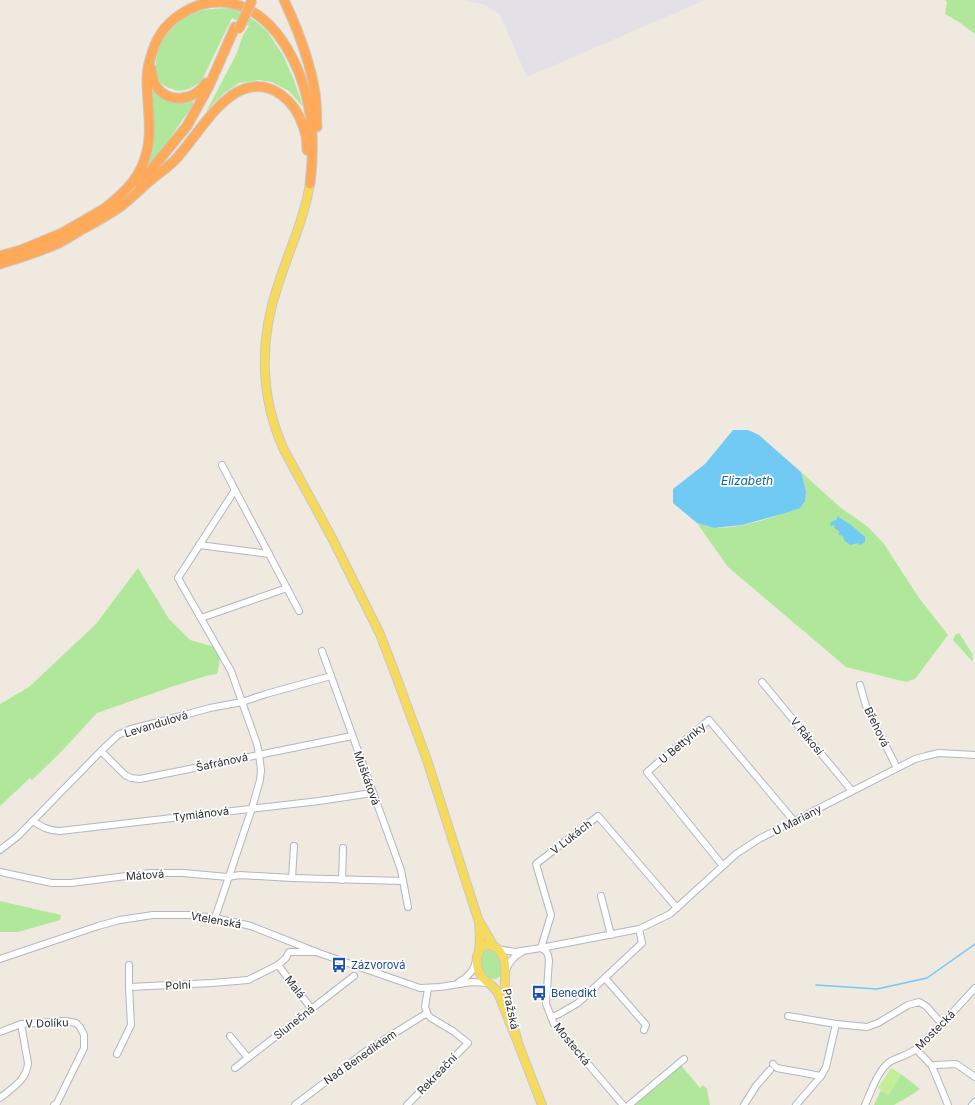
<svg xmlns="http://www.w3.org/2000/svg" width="975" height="1105" viewBox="0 0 975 1105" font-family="Inter,sans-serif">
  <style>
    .industrial { fill: #e3e0e8 }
    .green { fill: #b1e79b }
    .pitch { fill: #c4ee97 }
    .water { fill: #70caf3 }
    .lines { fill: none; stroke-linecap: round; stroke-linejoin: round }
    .stream { stroke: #70caf3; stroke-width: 1.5 }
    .minor-casing { stroke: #b3b5c1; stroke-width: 8 }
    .major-casing { stroke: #c8c8c8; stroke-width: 10 }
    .highway-casing { stroke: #c8c8c8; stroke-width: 11 }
    .minor { stroke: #fff; stroke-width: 6 }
    .major { stroke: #f6da5e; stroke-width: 8 }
    .highway { stroke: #ffaa5b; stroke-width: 9 }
    .highway-bridge-casing { stroke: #c8c8c8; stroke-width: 11; stroke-linecap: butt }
    .highway-bridge { stroke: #ffaa5b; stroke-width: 9 }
    .labels { text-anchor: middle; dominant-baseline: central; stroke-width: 3.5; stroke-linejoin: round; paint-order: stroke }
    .street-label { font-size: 11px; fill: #2d2d2d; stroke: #fff }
    .transit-label { font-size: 11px; fill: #164399; stroke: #fff; text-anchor: start }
    .water-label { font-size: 12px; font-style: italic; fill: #0968a6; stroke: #fff }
  </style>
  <rect width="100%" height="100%" fill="#efe9e0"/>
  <polygon class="industrial" points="463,0 705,0 527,77 500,15 486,5"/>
  <g class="green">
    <polygon points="945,0 975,0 975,34 959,22 945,14 947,2"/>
    <path d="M231,8L254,20L267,31L283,55L294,80L303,107L289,91L272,82L259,80L239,83L223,94L213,104L206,112L237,53L243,35L249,26L232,18L201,82C188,90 181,94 167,87C158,83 156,76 156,67C156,47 166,32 181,20C183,18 186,16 188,15C202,8 217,9 231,8Z"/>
    <polygon points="151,82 155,90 190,100 194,103 160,153 144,171"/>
    <path d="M801,472L841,508L868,527L884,544L919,598L948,635L915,679L906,682L846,667L728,567L697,523C703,524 709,528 715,528C743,528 774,517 799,508L806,491Z"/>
    <path d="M138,568L169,619L190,640L215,647C221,657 220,663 217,674L206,676L171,687L97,713L60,753L32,780L30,778L0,806V704L29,687L96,624Z"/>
    <polygon points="959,633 973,655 972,656 973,660 972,661 953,640 955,635"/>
    <polygon points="0,901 61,915 60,920 18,932 0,932"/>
    <path d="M489,949C499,951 503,962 502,972C502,974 501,976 499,977C488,988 471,955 489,949Z"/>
    <polygon points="680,1064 700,1088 703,1085 707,1089 710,1105 632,1105"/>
    <polygon points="901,1074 920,1089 913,1094 894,1105 874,1105 881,1090 888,1095"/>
  </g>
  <polygon class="pitch" points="891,1068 901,1074 888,1095 878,1088"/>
  <g class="water">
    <polygon points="733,430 748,430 759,435 801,472 806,491 805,501 800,508 786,513 742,525 714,528 697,523 673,503 673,489 705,464"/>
    <polygon points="837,516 851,525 865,537 865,542 860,545 858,543 850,545 844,540 843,536 839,535 839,531 834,528 835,525 831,526 830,523 837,519"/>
  </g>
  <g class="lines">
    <polyline class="stream" points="816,985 877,989 927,978 975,944"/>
    <g class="minor-casing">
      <g id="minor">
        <polyline points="235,490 299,611"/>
        <polyline points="199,545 269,554"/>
        <polyline points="201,618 287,588"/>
        <polyline points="322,651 401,870 408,907"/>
        <polyline points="762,682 852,791"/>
        <polyline points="860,685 866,706 897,768"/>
        <polyline points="101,751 125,775 131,778 140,779 352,736"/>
        <path d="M33,821C42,827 49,831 60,831L319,801L372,793"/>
        <polyline points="0,850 18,836 101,751 118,735 131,729 151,724 210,708 242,702 266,694 331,676"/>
        <polyline points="723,866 647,772 709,720 794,821"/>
        <polyline points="0,872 52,883 71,883 150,873 183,873 228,877 240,875 292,878 403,881"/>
        <polyline points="292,878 294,846"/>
        <polyline points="342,880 343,848"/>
        <polyline points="601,896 611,935"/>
        <polyline points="215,918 252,808 260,780 261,770 259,754 257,744 231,671 178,578 235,490 222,465"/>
        <polyline points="639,929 541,948 551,915 536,864 598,816 677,908"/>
        <polyline points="497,949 515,952 541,948 546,951 548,955 549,960 546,1004 554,1024 623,1105"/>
        <polyline points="0,959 98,926 120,920 153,915 190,915 215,918 251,926 319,953 420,988 440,987 472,982 488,983"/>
        <polyline points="129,965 129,987 212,983 248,980 278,965 286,958 289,952 316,952"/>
        <polyline points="278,965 311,1008"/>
        <path d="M506,970C509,962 514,956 522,952"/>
        <polyline points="605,978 646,1025 644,1030"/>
        <path d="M459,982C468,977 474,971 476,961"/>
        <polyline points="788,1016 836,1024 867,1027 878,1023 908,1005 919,1002 926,1006 942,1024"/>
        <polyline points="551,1017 559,1014 578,1003 642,943 639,929 670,914 736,854 759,839 915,759 926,756 939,753 975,755"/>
        <polyline points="0,1032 21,1024 65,1021 76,1023 80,1027 84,1035 84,1048 57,1103 54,1105"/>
        <polyline points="230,1036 248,1058"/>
        <polyline points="916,1049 932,1066 948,1105"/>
        <polyline points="117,1054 131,1025 129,987"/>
        <polyline points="773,1064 777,1068 821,1076"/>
        <polyline points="932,1066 936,1065 956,1064 975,1077"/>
        <polyline points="235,1068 354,976"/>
        <path d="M0,1098C12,1088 27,1080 28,1063L21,1024"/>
        <polyline points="295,1105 369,1049 427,1013"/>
        <polyline points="407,1105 468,1043 453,1031 431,1018 428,1015 425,1007 428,988"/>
        <polyline points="629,1105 684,1059"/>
        <polyline points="744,1105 756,1086 770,1070"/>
        <polyline points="796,1105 821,1076 826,1067 836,1024"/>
        <path d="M865,1105C871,1092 878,1069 891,1061C899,1057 908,1055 916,1049L942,1024L975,988"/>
        <polyline points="972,1105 975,1102"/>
      </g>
    </g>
    <g class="major-casing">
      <g id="major">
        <path d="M310,184C304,219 289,251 278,285C259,340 260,397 284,450L332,538L380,634L393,668L427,760L478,919L494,947"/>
        <polyline points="479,922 480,940 479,950"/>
        <path d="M518,1043C514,1026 506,1004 505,987C504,978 507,969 504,960C502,953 497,946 490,945C486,944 482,946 480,950C474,958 477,971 483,978C489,985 493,984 498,993L518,1043L542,1105"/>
      </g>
    </g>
    <g class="highway-casing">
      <g id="highway">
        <path d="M284,0C298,30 310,60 315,93C317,104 316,116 317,127"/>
        <path d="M151,68C152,74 153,81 156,86C169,105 195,100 206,83"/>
        <polyline points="138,183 144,178 164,154 187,126 209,86 235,27"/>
        <path d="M104,209C120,196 137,182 144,161C154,135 147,108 147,80C147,73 148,66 150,60C155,39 164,25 181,14C196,4 213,0 230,3C264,10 284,38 297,68C313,105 315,144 310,184"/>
        <polyline points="0,256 21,250 62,233 109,206"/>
        <path d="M0,264C19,258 39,252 57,244C65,240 73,235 81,230C94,223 107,216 120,207C131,199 141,188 152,179C159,173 168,167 175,160C195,139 216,99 244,89C271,79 295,101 303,126C306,133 307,142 307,150"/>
      </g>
    </g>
    <use href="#minor" class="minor"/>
    <use href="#major" class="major"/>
    <use href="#highway" class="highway"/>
    <g class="highway-bridge-casing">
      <polyline id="highway-bridge" points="239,29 252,0"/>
    </g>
    <use href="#highway-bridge" class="highway-bridge"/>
  </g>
  <defs>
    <g id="bus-bare" transform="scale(1.2)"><path d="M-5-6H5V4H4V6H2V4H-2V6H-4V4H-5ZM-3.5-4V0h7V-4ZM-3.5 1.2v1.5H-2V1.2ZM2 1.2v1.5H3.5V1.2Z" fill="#1a4fb4" stroke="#fff" stroke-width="2.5" paint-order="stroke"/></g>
  </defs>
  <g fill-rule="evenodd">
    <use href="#bus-bare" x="339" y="965"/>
    <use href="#bus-bare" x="539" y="993"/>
  </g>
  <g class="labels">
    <g class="street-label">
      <text transform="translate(156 724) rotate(-17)">Levandulová</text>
      <text transform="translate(877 727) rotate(64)">Břehová</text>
      <text transform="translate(807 736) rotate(51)">V Rákosí</text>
      <text transform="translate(682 743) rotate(-40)">U Bettynky</text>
      <text transform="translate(222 762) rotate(-12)">Šafránová</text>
      <text transform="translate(367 778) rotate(70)">Muškátová</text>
      <text transform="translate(201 814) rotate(-7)">Tymiánová</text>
      <text transform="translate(797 820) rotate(-27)">U Mariany</text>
      <text transform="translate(571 837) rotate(-38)">V Lukách</text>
      <text transform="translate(145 875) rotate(-4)">Mátová</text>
      <text transform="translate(216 920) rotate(10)">Vtelenská</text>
      <text transform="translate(178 985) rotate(-3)">Polní</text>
      <text transform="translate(295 987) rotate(52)">Malá</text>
      <text transform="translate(511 1009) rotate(78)">Pražská</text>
      <text transform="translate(294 1022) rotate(-38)">Slunečná</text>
      <text transform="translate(47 1023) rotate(-2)">V Dolíku</text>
      <text transform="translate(935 1030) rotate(-45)">Mostecká</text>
      <text transform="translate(572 1044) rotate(51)">Mostecká</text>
      <text transform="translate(360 1057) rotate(-35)">Nad Benediktem</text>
      <text transform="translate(437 1074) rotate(-46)">Rekreační</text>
    </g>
    <g class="transit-label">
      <text x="351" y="965">Zázvorová</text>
      <text x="551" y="993">Benedikt</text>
    </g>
    <g class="water-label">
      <text x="747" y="480">Elizabeth</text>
    </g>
  </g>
</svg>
